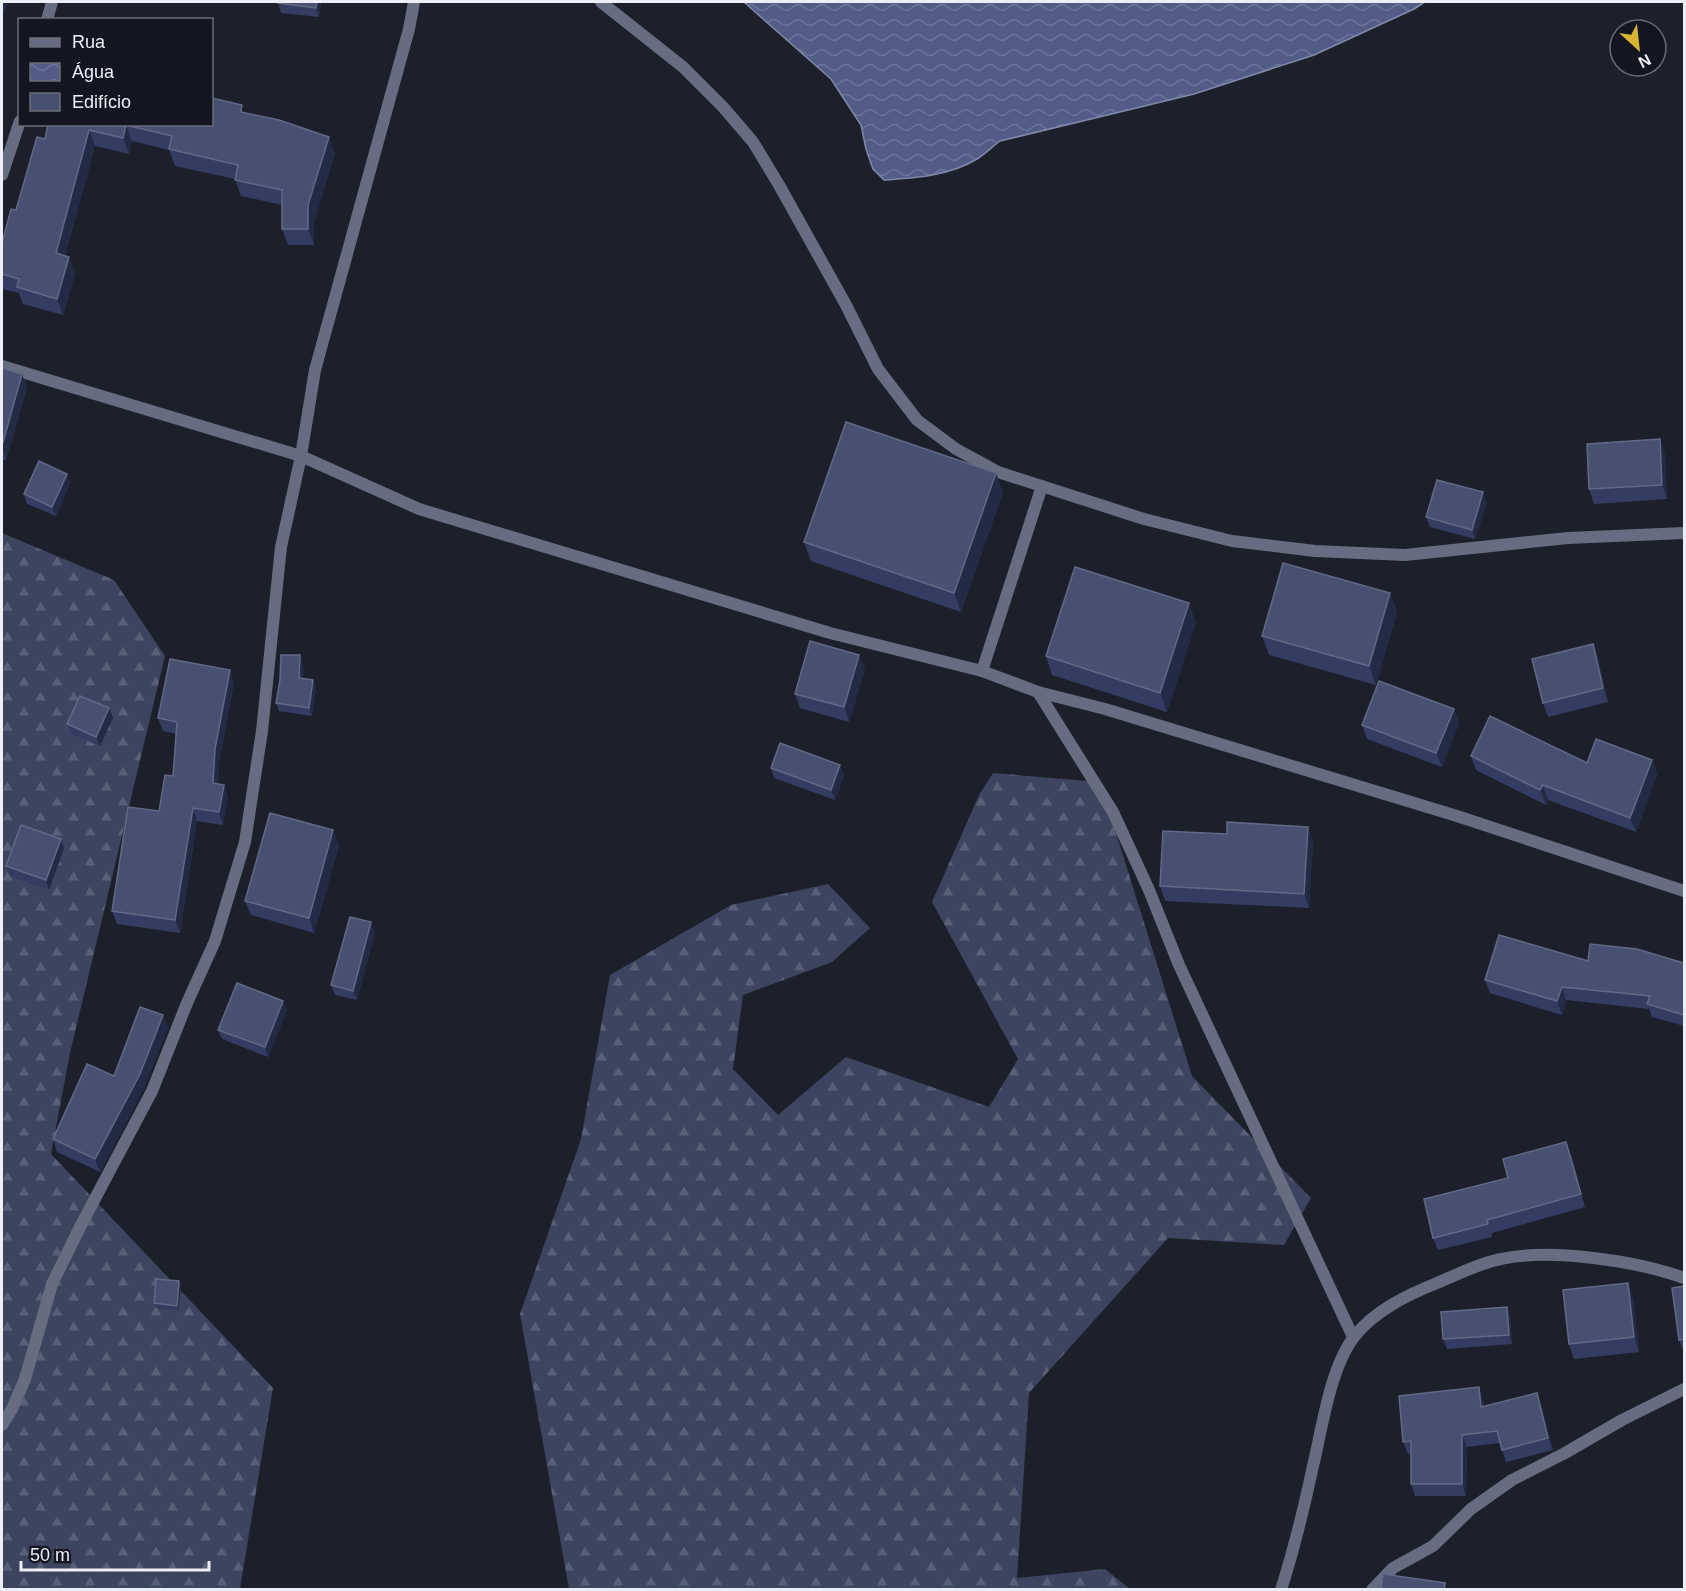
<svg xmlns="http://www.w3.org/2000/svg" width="1686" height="1591" viewBox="0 0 1686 1591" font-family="Arial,sans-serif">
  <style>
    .forest { fill: url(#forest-firs) }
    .water { fill: url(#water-waves); stroke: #8089a9; stroke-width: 1.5 }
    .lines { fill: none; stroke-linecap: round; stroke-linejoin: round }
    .street { stroke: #676d80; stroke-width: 12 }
    .wall { fill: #343d61 }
    .shaded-wall { fill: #222a45 }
    .building { fill: #485071; stroke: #616986; stroke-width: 1.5 }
  </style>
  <defs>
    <pattern id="forest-firs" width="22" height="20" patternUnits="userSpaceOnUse" patternTransform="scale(1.5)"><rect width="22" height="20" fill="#3c445f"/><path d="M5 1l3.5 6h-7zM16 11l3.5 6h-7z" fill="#585f77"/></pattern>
    <pattern id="water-waves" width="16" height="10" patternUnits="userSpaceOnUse" patternTransform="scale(1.5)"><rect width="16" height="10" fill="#515d87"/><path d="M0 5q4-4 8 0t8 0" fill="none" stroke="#6a7599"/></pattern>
  </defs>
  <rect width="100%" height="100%" fill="#1c202b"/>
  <g class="forest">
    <polygon points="2,533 114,580 165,656 70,1053 51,1154 273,1388 240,1589 2,1589"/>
    <polygon points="993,773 1100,782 1192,1076 1311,1198 1284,1245 1168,1238 1029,1393 1017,1578 1105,1569 1130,1589 569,1589 520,1314 581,1139 610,975 731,905 828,884 870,928 832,962 743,995 733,1069 778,1115 846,1057 989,1107 1018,1059 932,902 979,795"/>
  </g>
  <path class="water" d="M744,2H1425L1414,9L1314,55L1194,94L1000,141C992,147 985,154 977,159C949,176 915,178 884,180L873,169L866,149L861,125L831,79Z"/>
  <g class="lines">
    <g class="street">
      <polyline points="601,2 683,67 723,107 753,142 779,185 846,305 878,369 917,420 956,449 998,472 1144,519 1232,541 1315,551 1405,555 1568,538 1684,533"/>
      <polyline points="47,20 52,2"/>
      <polyline points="2,175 20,121"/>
      <polyline points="2,366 301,456 419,509 830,633 982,671 1038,692 1105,709 1457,816 1684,891"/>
      <polyline points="982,671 1042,486"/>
      <polyline points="1038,692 1113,812 1149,890 1179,965 1353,1337"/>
      <polyline points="2,1425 12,1409 25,1379 52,1284 81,1225 152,1091 187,1003 215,941 245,842 262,731 281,547 301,456 315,370 409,29 414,2"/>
      <path d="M1281,1590C1294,1549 1304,1508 1313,1466C1322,1429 1330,1368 1354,1337C1374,1311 1407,1295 1437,1283C1457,1275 1479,1263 1501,1259C1550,1248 1637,1261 1684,1278"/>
      <polyline points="1372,1590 1393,1568 1433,1546 1471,1509 1512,1480 1565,1453 1622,1420 1684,1389"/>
    </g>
  </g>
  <g class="wall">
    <polygon points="278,2 321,2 319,17 281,13"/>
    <polygon points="245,112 335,153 314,222 314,245 288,245 282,229 282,205 241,196 235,179 175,166 169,150 132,141 129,154 95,146 65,256 75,273 63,315 23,304 19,293 2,289 2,243 16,210 45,139 48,124"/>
    <polygon points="2,368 22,374 27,388 6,460 2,459 2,461"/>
    <polygon points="1660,439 1665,454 1667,499 1594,504 1589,489"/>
    <polygon points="67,474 70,483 56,516 27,504 24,494"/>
    <polygon points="1003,492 961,612 811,561 804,542"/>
    <polygon points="1487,502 1475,539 1430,527 1426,517"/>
    <polygon points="1390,593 1397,612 1376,685 1269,655 1262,636"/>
    <polygon points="1196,622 1167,712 1052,675 1046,656"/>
    <polygon points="1593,644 1598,658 1608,702 1548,717 1543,703"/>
    <polygon points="303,663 303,678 313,680 316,688 312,716 279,711 276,703"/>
    <polygon points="865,669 849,722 800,708 795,694"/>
    <polygon points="234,683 219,762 218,784 224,785 228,798 223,825 197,821 180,933 117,924 112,911 159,811 173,776 176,734 163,731 158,718"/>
    <polygon points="109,708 113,718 100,746 71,734 67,724"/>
    <polygon points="1454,709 1459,723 1442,767 1367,739 1362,725"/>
    <polygon points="1471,756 1587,763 1652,760 1657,774 1636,832 1548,800 1546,805 1476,770"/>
    <polygon points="840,765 844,775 835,800 774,778 771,768"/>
    <polygon points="1227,834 1313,841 1309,908 1165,901 1160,886"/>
    <polygon points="339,845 314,933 251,915 245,901"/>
    <polygon points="64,848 49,890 10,876 6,866"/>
    <polygon points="375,932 357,1000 335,995 331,985"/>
    <polygon points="1588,961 1684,963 1684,1026 1652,1017 1649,1009 1566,1000 1562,1015 1490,993 1485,980"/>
    <polygon points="283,1001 287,1010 268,1057 222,1039 218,1030"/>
    <polygon points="163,1015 168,1028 144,1088 100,1172 57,1152 53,1139 114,1076"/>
    <polygon points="1571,1154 1585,1207 1492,1233 1492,1237 1438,1250 1433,1238 1508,1178"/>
    <polygon points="179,1281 181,1286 178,1311 156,1308 154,1303"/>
    <polygon points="1684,1286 1684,1349 1682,1349 1679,1340"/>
    <polygon points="1633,1298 1639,1352 1574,1359 1569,1344"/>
    <polygon points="1510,1316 1512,1344 1447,1349 1443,1339"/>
    <polygon points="1483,1399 1484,1406 1541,1404 1553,1450 1506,1462 1500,1443 1467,1447 1466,1496 1415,1496 1411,1484 1411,1453 1408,1454 1403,1442"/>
  </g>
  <g class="shaded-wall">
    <polygon points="2,2 8,2 2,21"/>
    <polygon points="317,2 321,2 319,17 316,8"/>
    <polygon points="126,125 132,141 129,154 123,138"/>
    <polygon points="89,130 95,146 61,270 56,253"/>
    <polygon points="329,137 335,153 314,222 314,245 308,229 308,205"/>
    <polygon points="69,257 75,273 63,315 57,299"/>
    <polygon points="22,374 27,388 6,460 2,446"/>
    <polygon points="1660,439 1665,454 1667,499 1662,485"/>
    <polygon points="996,473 1003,492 961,612 954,593"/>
    <polygon points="67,474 70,483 56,516 52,507"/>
    <polygon points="1483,492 1487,502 1475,539 1472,530"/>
    <polygon points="1390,593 1397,612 1376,685 1369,666"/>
    <polygon points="1189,603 1196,622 1167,712 1160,693"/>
    <polygon points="1593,644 1598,658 1608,702 1603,688"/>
    <polygon points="300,655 303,663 302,686 299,678"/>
    <polygon points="859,655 865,669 849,722 844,707"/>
    <polygon points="230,670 234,683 219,762 217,796 213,783 215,749"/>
    <polygon points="313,680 316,688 312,716 309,708"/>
    <polygon points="109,708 113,718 100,746 96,737"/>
    <polygon points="1454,709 1459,723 1442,767 1436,753"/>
    <polygon points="1652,760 1657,774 1636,832 1630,818"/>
    <polygon points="840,765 844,775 835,800 831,790"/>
    <polygon points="224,785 228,798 223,825 219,812"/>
    <polygon points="1543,785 1548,800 1546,805 1540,790"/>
    <polygon points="193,808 197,821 180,933 175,920"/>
    <polygon points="1308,827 1313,841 1309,908 1304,894"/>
    <polygon points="333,830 339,845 314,933 309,918"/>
    <polygon points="61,839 64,848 49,890 46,880"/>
    <polygon points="371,922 375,932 357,1000 353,991"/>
    <polygon points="1562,987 1566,1000 1562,1015 1557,1001"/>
    <polygon points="283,1001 287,1010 268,1057 265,1047"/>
    <polygon points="163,1015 168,1028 144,1088 100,1172 95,1159"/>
    <polygon points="1566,1142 1571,1154 1585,1207 1581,1194"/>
    <polygon points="179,1281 181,1286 178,1311 177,1306"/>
    <polygon points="1628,1283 1633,1298 1639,1352 1634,1337"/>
    <polygon points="1507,1307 1510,1316 1512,1344 1509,1335"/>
    <polygon points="1479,1387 1483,1399 1485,1419 1481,1407"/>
    <polygon points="1537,1393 1541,1404 1553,1450 1548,1438"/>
    <polygon points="1462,1435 1467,1447 1466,1496 1462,1484"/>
  </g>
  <g class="building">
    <polygon points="278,2 317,2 316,8 278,3"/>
    <polygon points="212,98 242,105 241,112 279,120 329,137 308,205 308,229 282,229 282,190 235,180 238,165 169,149 172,136 126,125 123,138 89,130 56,253 69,257 57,299 17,287 19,279 2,274 2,243 11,209 16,210 37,137 45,139 48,124 212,124"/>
    <polygon points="2,368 22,374 2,446"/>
    <polygon points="846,422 996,473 954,593 804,542"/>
    <polygon points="1660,439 1662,485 1589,489 1587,444"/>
    <polygon points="39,461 67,474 52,507 24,494"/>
    <polygon points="1437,480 1483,492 1472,530 1426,517"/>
    <polygon points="1283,563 1390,593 1369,666 1262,636"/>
    <polygon points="1075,567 1189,603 1160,693 1046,656"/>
    <polygon points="810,641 859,655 844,707 795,694"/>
    <polygon points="1593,644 1603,688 1543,703 1532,659"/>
    <polygon points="281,655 300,655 299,678 313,680 309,708 276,703 280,680"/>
    <polygon points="170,659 230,670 215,749 213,783 224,785 219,812 193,808 175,920 112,911 128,807 159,811 165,775 173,776 177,722 158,718"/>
    <polygon points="1379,681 1454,709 1436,753 1362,725"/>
    <polygon points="80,696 109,708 96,737 67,724"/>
    <polygon points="1490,716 1587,763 1596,739 1652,760 1630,818 1543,785 1540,790 1471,756"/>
    <polygon points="780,743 840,765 831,790 771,768"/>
    <polygon points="270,813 333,830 309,918 245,901"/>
    <polygon points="1227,822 1308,827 1304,894 1160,886 1163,831 1227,834"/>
    <polygon points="21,825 61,839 46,880 6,866"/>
    <polygon points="350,917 371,922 353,991 331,985"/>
    <polygon points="1499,935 1588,961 1590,944 1637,949 1684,963 1684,1015 1647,1004 1650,996 1562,987 1557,1001 1485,980"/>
    <polygon points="237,983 283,1001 265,1047 218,1030"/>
    <polygon points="140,1007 163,1015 140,1074 95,1159 53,1139 87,1064 114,1076"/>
    <polygon points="1566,1142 1581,1194 1487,1220 1488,1224 1433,1238 1424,1199 1508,1178 1503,1159"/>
    <polygon points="156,1279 179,1281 177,1306 154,1303"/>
    <polygon points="1628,1283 1634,1337 1569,1344 1563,1290"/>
    <polygon points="1684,1286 1684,1339 1679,1340 1672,1288"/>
    <polygon points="1507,1307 1509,1335 1443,1339 1441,1312"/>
    <polygon points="1479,1387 1481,1407 1537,1393 1548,1438 1502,1450 1497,1431 1462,1435 1462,1484 1411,1484 1411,1441 1403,1442 1399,1396"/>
    <polygon points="1383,1574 1445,1583 1444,1590 1381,1590"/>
  </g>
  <rect width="1686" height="1591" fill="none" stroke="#eceff7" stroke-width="6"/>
  <rect x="18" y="18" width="195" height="108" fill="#131621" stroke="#6a6d77" stroke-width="1.5"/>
  <rect x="30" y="38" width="30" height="9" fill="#676d80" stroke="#6a6d77" stroke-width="1.5"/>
  <text x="72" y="48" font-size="18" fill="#eceff7">Rua</text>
  <rect x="30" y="63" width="30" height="18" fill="url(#water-waves)" stroke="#6a6d77" stroke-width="1.5"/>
  <text x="72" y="78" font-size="18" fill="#eceff7">Água</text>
  <rect x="30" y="93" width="30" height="18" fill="#485071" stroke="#6a6d77" stroke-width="1.5"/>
  <text x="72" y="108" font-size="18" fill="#eceff7">Edifício</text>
  <g transform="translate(1638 48) rotate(153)"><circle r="28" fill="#131621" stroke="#6a6d77" stroke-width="1.5"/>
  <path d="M0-4.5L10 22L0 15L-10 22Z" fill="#d8b434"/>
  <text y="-9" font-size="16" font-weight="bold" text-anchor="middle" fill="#eceff7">N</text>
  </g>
  <path d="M21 1561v9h188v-9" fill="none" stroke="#eceff7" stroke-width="3"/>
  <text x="30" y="1561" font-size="18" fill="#eceff7" stroke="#131621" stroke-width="4.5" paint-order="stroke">50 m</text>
</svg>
